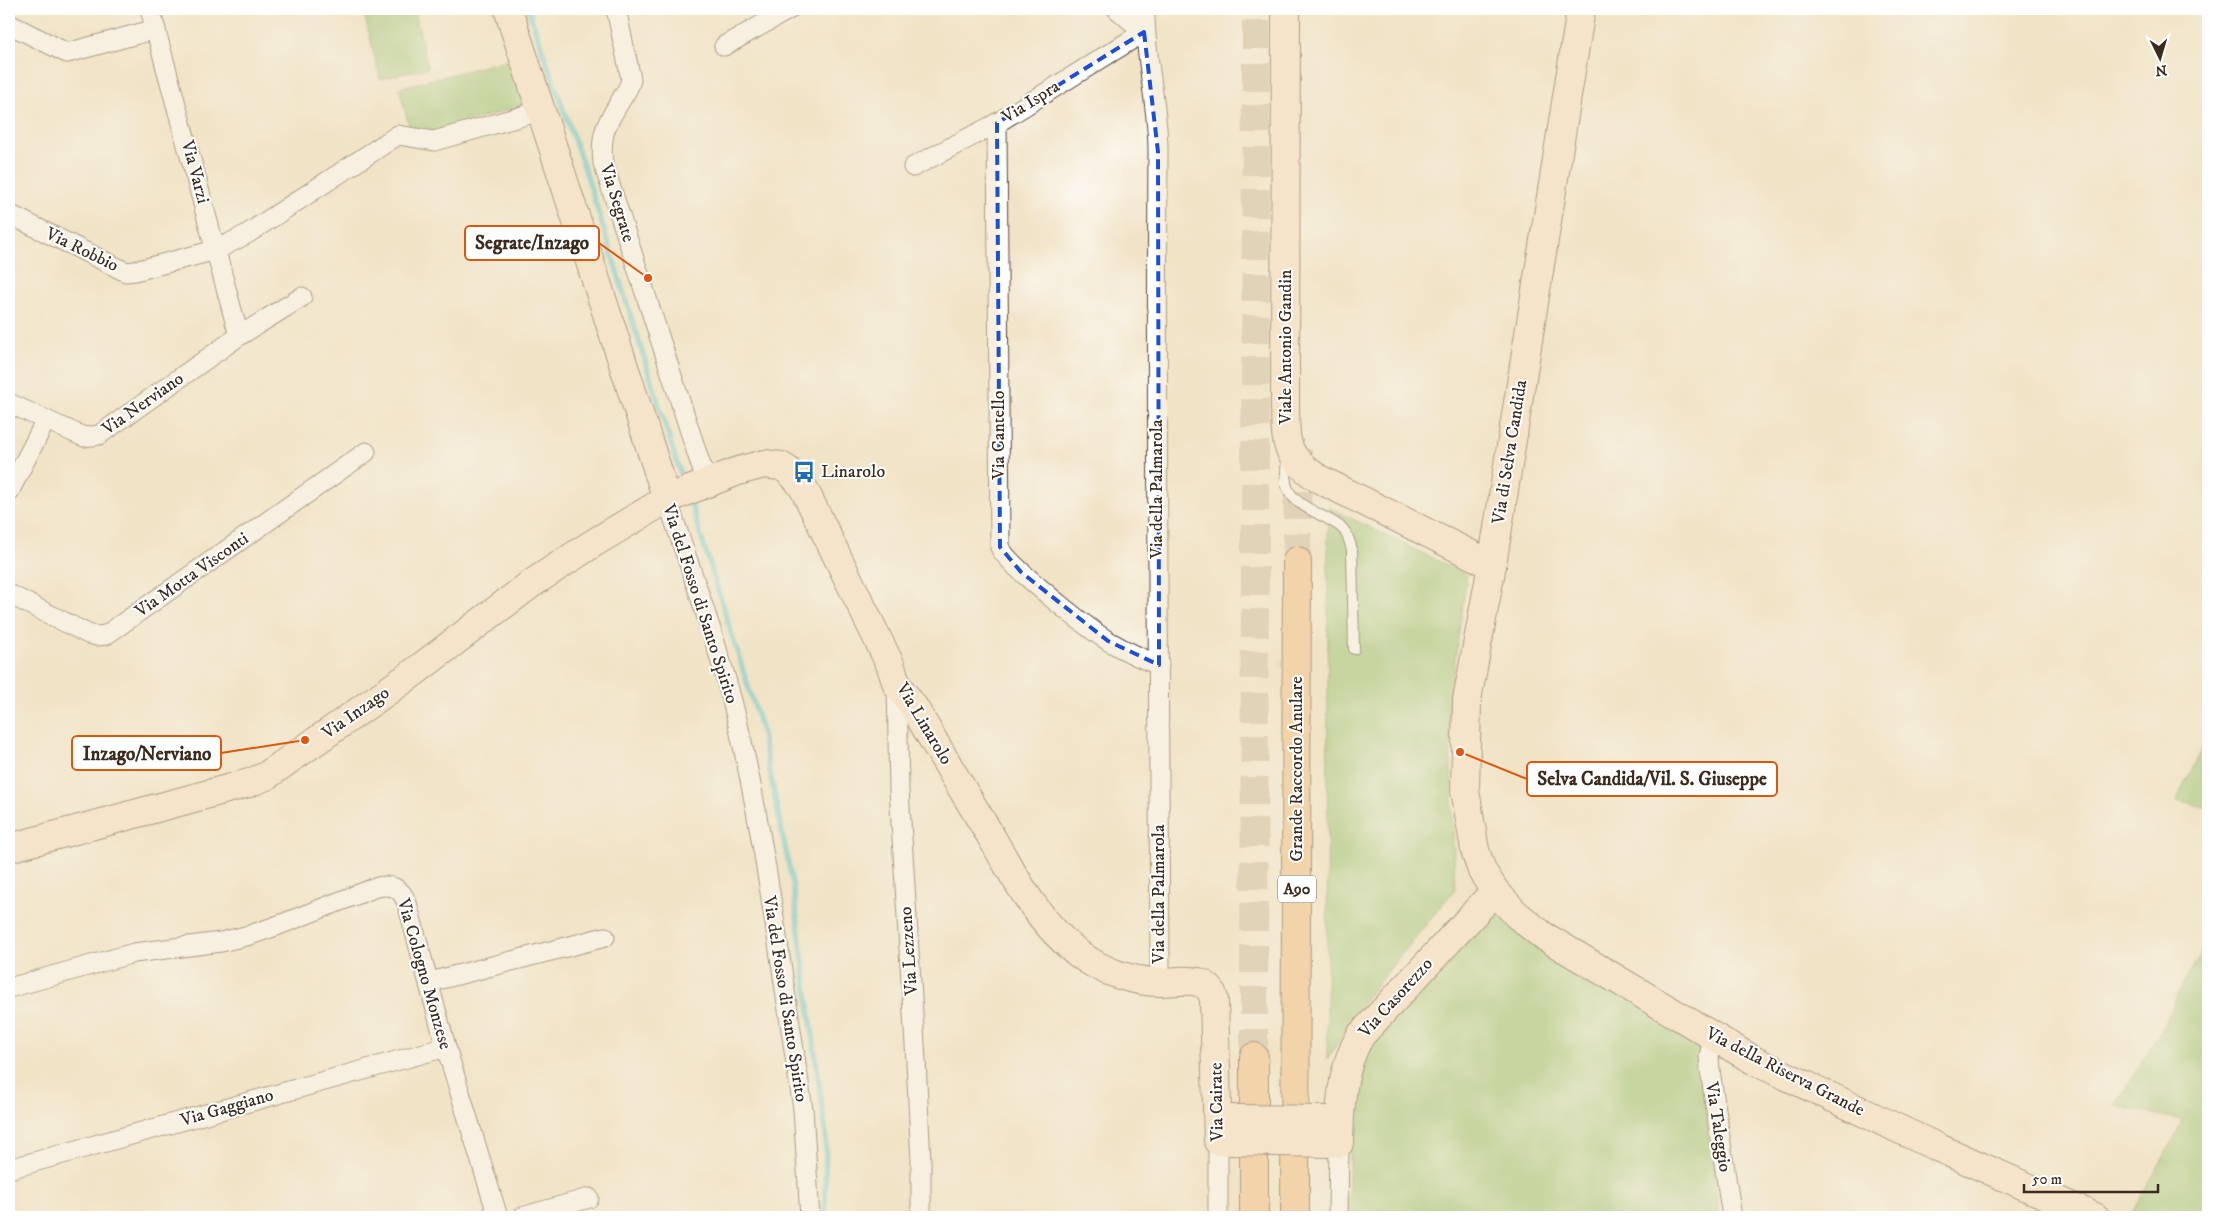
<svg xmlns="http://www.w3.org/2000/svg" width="2217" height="1226" viewBox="0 0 2217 1226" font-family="'IM FELL DW Pica',serif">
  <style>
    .green { fill: #94c473; stroke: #687748 }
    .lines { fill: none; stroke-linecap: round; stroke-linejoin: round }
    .stream { stroke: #57c3d0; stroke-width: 5.5 }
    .highway-tunnel { stroke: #cdbea4; stroke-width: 28; stroke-dasharray: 28 14; stroke-linecap: butt }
    .lane-casing { stroke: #564637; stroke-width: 12 }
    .street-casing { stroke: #564637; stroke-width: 21 }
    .secondary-casing { stroke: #564637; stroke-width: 30 }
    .highway-casing { stroke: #564637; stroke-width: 30 }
    .lane { stroke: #fff; stroke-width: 10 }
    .street { stroke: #fff; stroke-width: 19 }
    .secondary { stroke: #fbe5cf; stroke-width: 28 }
    .highway { stroke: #f6be86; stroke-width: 28 }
    .secondary-bridge-casing { stroke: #564637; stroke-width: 30; stroke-linecap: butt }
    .secondary-bridge { stroke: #fbe5cf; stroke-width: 28 }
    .marked { fill: none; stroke: #1d4ed8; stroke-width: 4; stroke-dasharray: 10 6; stroke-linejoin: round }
    .labels { text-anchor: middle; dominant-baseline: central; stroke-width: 4; stroke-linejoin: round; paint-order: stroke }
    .shield { fill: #fff; stroke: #766a62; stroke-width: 1 }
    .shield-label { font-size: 16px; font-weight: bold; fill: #3b2a1e }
    .street-label { font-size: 18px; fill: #3b2a1e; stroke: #fff }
    .poi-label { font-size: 18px; fill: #3b2a1e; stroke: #fff; text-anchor: start }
    .leader { fill: none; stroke: #df570d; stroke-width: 2 }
    .callout-dot { fill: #df570d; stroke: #fff; stroke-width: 2 }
    .callout { fill: #fff; stroke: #df570d; stroke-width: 2 }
    .callout-label { font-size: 19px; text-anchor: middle; font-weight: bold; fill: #3b2a1e }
  </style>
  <rect width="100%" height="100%" fill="#fff"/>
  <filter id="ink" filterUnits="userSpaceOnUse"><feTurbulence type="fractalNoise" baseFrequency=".02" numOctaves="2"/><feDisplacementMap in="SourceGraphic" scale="10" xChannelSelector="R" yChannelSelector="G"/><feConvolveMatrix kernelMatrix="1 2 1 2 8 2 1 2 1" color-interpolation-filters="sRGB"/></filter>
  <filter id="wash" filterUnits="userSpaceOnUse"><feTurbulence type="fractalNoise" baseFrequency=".0096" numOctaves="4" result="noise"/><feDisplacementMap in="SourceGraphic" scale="20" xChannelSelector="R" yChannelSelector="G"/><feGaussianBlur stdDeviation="1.12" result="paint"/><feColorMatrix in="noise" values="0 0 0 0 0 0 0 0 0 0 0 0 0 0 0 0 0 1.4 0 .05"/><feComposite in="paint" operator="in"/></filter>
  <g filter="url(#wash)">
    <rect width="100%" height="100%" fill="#f1e3c6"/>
    <g class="green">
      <polygon points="363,9 414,9 428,68 380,79"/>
      <polygon points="511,59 527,105 412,137 399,88"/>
      <polygon points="1328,507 1467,575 1449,703 1455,889 1366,998 1327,1060"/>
      <polygon points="2208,738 2208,808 2176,801"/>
      <polygon points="1490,904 1702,1039 1698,1057 1720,1217 1348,1217 1350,1144 1358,1063 1383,1022"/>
      <polygon points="2208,942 2208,1217 2138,1217 2131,1214 2174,1139 2182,1120 2115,1106 2164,1025 2182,985"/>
    </g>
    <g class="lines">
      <g class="stream">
        <polyline points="528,9 587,176 684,485"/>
        <polyline points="689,498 760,724 793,886 826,1135 825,1217"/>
      </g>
    </g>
  </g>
  <g filter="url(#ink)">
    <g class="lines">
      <g class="highway-tunnel">
        <polyline points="1297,561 1298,442"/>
        <polyline points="1254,1057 1256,9"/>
      </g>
      <g class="lane-casing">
        <path id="lane" d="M1287,456C1287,465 1285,475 1286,483C1291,508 1327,514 1343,529C1348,534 1350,543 1352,550L1354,649"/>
      </g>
      <g class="street-casing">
        <g id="street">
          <polyline points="150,9 239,336"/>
          <path d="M616,9L631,79C630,87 625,93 621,100C606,124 600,134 603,163L707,484"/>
          <polyline points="1117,9 1144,32"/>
          <path d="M1145,9C1144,58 1159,106 1158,155C1156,431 1159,706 1160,982"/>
          <polyline points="9,24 67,53 156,29"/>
          <polyline points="724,46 790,9"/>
          <path d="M997,123L1000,547C1007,565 1090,630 1110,642C1126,651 1142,659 1159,665"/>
          <polyline points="913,167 997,123 1144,32"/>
          <polyline points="9,214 126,272 135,271 216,250 247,234 398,135 434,141 540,111"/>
          <polyline points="9,403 46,420"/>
          <polyline points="9,492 46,420 84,437 99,435 239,336 302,297"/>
          <path d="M667,499C691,571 719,647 737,720C764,835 779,953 797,1070L803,1109L810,1217"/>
          <polyline points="9,594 88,634 97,636 106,635 366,452"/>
          <polyline points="897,685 899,790 916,1061 921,1162 921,1217"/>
          <polyline points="430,982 605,937"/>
          <path d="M9,988L134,953L221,942L250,935L279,925L374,888C390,883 401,887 407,903L446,1047L498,1217"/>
          <polyline points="1714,1037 1709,1056 1710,1070 1732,1217"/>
          <polyline points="1218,1141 1218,1217"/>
          <polyline points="9,1169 446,1047"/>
          <polyline points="522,1217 589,1198"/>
          <polyline points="1338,1217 1339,1143"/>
        </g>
      </g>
      <g class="secondary-casing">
        <g id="secondary">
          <polyline points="508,9 667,499"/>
          <path d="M1286,9L1285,404C1286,443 1283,455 1319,479L1492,565"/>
          <polyline points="1581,9 1492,565 1467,700 1465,790 1475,850 1482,871 1495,891 1516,914 1542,935 1755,1061 1939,1148 2095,1217"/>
          <path d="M9,848L249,783L266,776L409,676L531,584L592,544L667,499L738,471L764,464L781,466L786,469L796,478L804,489L890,664L897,685L913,706C938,748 963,791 989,833C1014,876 1038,923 1079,954C1101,971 1132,982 1160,982C1172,982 1186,979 1198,982C1208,985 1213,991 1214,1001L1218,1141H1231"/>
          <path d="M1329,1143H1339C1340,1106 1341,1067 1361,1035L1495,891"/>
        </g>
      </g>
      <g class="highway-casing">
        <g id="highway">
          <polyline points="1254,1217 1254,1057"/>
          <polyline points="1295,1217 1297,561"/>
        </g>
      </g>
      <use href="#lane" class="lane"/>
      <use href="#street" class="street"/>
      <use href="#secondary" class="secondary"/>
      <use href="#highway" class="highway"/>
      <g class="secondary-bridge-casing">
        <g id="secondary-bridge">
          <polyline points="1230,1119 1328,1120"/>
          <polyline points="1231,1141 1329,1143"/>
        </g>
      </g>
      <use href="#secondary-bridge" class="secondary-bridge"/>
    </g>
  </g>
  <path d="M0 0H2217V1226H0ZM1144,32L1158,152L1159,665L1108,641L1021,572L1000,547L997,123Z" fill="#f1e3c6" fill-opacity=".55" fill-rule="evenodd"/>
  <path class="marked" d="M1144,32L1158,152L1159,665L1108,641L1021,572L1000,547L997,123Z"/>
  <defs>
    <g id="bus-bare" transform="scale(1.725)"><path d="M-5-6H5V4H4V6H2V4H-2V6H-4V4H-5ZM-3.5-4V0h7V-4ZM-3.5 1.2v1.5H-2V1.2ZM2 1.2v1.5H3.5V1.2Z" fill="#1f6fb2" stroke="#fff" stroke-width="2.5" paint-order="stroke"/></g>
  </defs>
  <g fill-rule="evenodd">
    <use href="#bus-bare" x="804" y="472"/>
  </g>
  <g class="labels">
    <rect class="shield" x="1278" y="875.5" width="38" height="27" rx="4"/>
    <g class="shield-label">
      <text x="1297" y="889">A90</text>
    </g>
    <g class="street-label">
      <text transform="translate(1031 102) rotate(-32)">Via Ispra</text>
      <text transform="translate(195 172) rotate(75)">Via Varzi</text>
      <text transform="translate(617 203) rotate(73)">Via Segrate</text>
      <text transform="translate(82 250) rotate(26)">Via Robbio</text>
      <text transform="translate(1286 347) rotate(-90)">Viale Antonio Gandin</text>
      <text transform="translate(143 404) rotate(-35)">Via Nerviano</text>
      <text transform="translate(999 435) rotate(-90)">Via Cantello</text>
      <text transform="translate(1510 452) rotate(-81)">Via di Selva Candida</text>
      <text transform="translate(1157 489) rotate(-90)">Via della Palmarola</text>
      <text transform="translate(192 575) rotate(-35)">Via Motta Visconti</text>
      <text transform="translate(700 604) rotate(72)">Via del Fosso di Santo Spirito</text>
      <text transform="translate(356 713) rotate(-35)">Via Inzago</text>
      <text transform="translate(924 724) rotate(59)">Via Linarolo</text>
      <text transform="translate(1297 769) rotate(-90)">Grande Raccordo Anulare</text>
      <text transform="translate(1159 894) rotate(-90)">Via della Palmarola</text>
      <text transform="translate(909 951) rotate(-94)">Via Lezzeno</text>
      <text transform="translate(424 974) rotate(74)">Via Cologno Monzese</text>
      <text transform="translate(1396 998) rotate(-48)">Via Casorezzo</text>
      <text transform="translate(785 999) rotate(81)">Via del Fosso di Santo Spirito</text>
      <text transform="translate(1785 1072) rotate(27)">Via della Riserva Grande</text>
      <text transform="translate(1217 1102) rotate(-91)">Via Cairate</text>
      <text transform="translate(227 1108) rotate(-16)">Via Gaggiano</text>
      <text transform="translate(1718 1127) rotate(81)">Via Taleggio</text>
    </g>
    <g class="poi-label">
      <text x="821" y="472">Linarolo</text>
    </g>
  </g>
  <path class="leader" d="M648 278L599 243M305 740L221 753M1460 752L1527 779"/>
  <g class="callout-dot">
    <circle cx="648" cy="278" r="5"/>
    <circle cx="305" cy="740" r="5"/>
    <circle cx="1460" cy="752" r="5"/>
  </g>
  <g class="callout">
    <rect x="465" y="226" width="134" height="34" rx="5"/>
    <rect x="72" y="736" width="149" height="34" rx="5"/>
    <rect x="1527" y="762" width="250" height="34" rx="5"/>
  </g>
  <g class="callout-label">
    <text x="532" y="249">Segrate/Inzago</text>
    <text x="147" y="760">Inzago/Nerviano</text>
    <text x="1652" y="785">Selva Candida/Vil. S. Giuseppe</text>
  </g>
  <rect width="2217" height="1226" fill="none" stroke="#fff" stroke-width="30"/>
  <g transform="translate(2160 58) rotate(175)" stroke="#ffffff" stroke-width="4" paint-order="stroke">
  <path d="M0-4L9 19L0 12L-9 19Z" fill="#3b2a1e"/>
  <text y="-8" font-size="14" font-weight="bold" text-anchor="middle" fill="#3b2a1e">N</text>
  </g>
  <path d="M2024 1184v8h134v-8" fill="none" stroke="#3b2a1e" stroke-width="2.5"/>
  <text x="2032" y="1184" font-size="15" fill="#3b2a1e" stroke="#ffffff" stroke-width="4" paint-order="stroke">50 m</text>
</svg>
